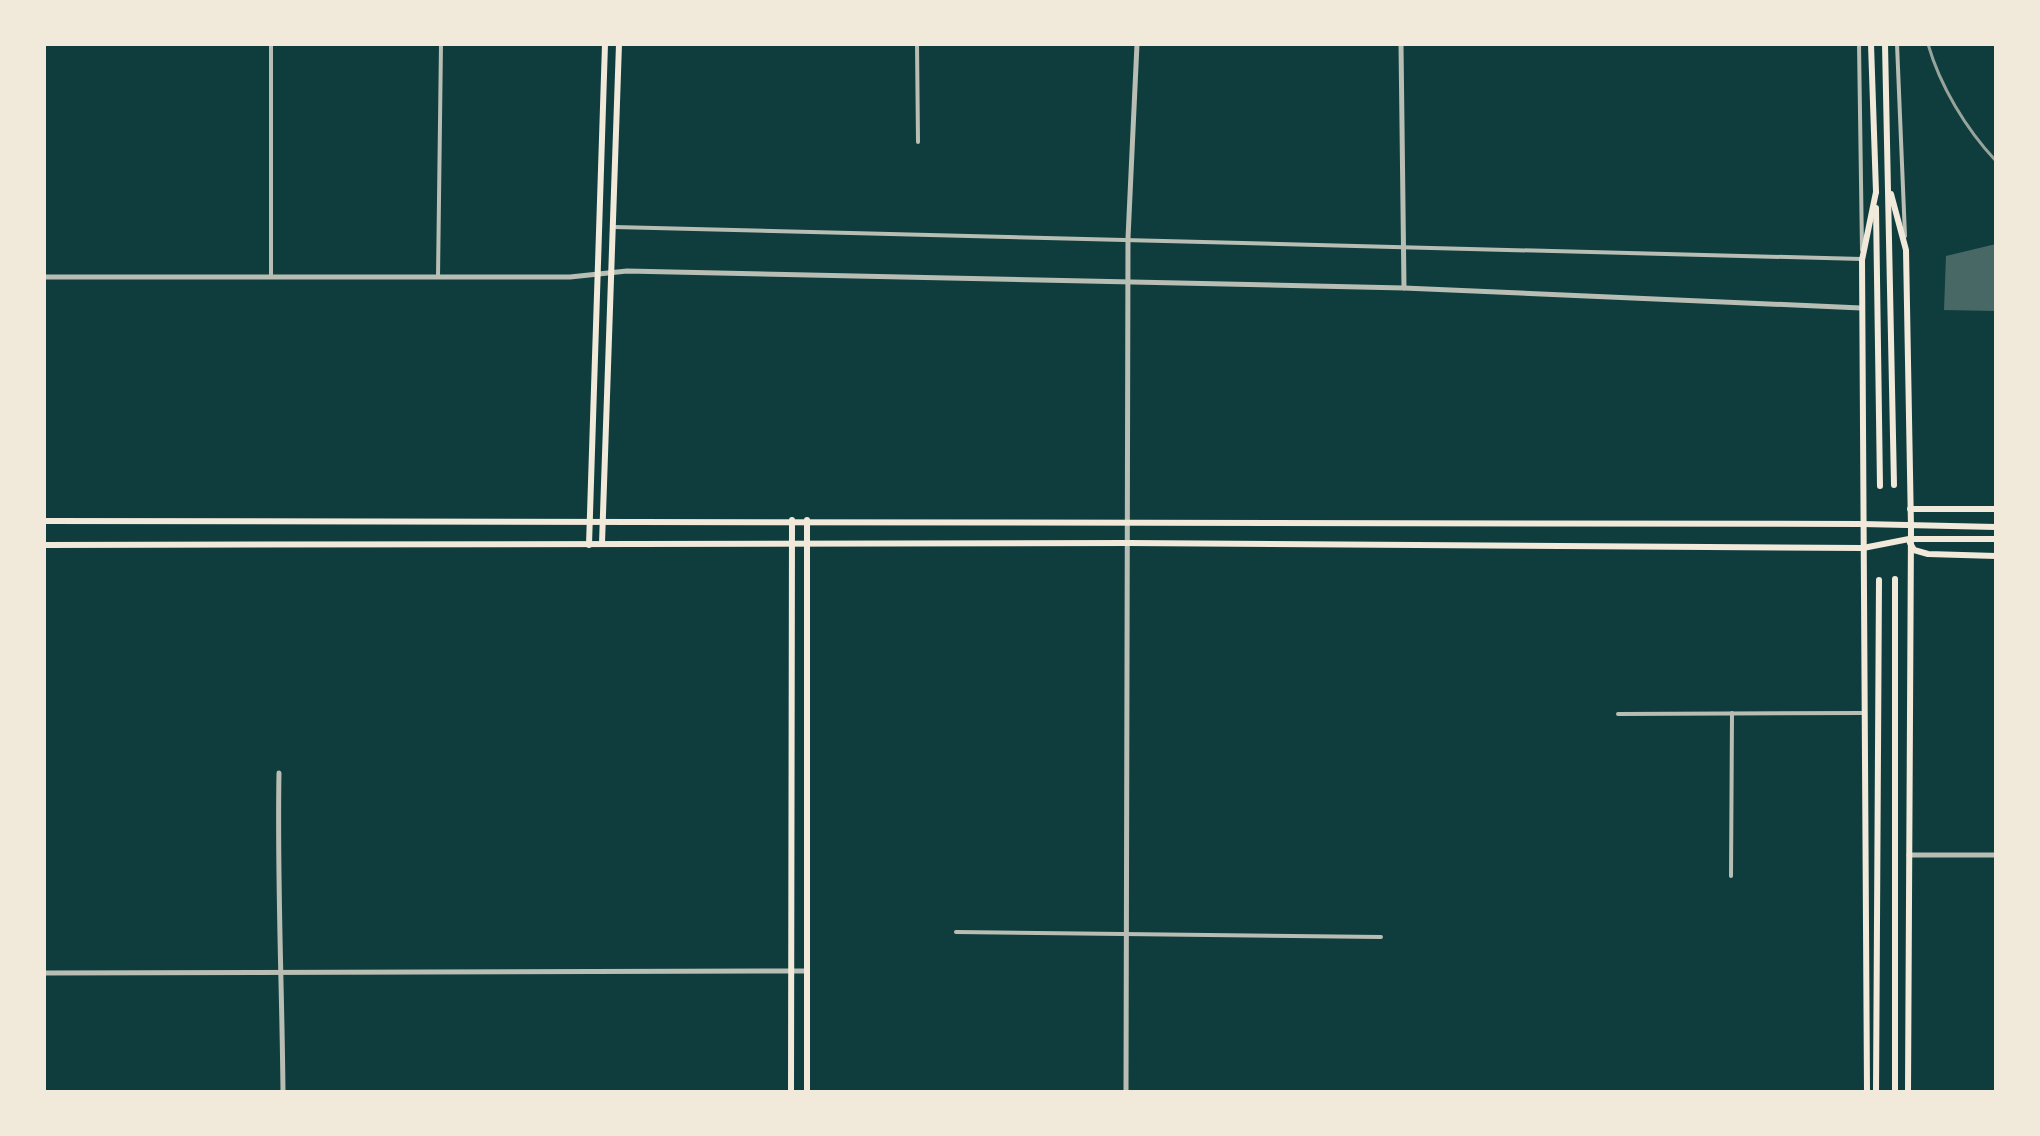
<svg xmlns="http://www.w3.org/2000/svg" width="2040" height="1136" viewBox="0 0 2040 1136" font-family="Jost,sans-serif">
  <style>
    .building { fill: #486865 }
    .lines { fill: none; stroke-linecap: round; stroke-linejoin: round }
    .minor { stroke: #b8beb3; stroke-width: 4 }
    .tertiary { stroke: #b8beb3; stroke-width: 5 }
    .secondary { stroke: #f1e9da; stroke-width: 6 }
    .primary { stroke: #f1e9da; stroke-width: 6 }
    .rail { stroke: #97a49c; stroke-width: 3 }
  </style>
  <rect width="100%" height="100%" fill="#0f3d3e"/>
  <polygon class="building" points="1996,244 1996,311 1944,310 1946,256"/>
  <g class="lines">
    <g class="minor">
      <polyline points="271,44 271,277"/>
      <polyline points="917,44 918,142"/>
      <polyline points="1859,44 1862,250"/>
      <polyline points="1897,44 1905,236"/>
      <polyline points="614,227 1862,259"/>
      <polyline points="438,277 441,44"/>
      <polyline points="1618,714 1863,713"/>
      <polyline points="1731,876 1732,713"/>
      <polyline points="956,932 1381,937"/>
    </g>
    <g class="tertiary">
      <polyline points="1401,44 1404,288"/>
      <polyline points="44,277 570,277 627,271 1404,288 1861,308"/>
      <path d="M279,773C277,879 282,985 283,1092"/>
      <polyline points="1909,855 1996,855"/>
      <polyline points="44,973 807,971"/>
      <polyline points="1126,1092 1128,238 1137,44"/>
    </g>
    <g class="secondary">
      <polyline points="1910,509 1996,509"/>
      <polyline points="807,520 807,1092"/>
      <polyline points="44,521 1862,524"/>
      <polyline points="602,543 619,44"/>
      <polyline points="1910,543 1914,550 1928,554 1996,556"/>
      <polyline points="44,545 1129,543 1863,548"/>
      <polyline points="589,545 605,44"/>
      <polyline points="791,1092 792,520"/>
    </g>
    <g class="primary">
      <polyline points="1871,44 1876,192"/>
      <polyline points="1885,44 1894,485"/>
      <polyline points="1891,194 1906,250 1911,528 1908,1092"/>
      <polyline points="1876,208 1880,486"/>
      <polyline points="1862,524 1996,527"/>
      <polyline points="1863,548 1909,539 1996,539"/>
      <polyline points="1895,579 1895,1092"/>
      <polyline points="1867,1092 1862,260 1876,192"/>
      <polyline points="1876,1092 1879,580"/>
    </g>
    <path class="rail" d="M1928,44C1940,86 1966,129 1996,161"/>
  </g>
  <rect width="2040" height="1136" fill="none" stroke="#f1e9da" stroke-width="92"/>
</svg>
